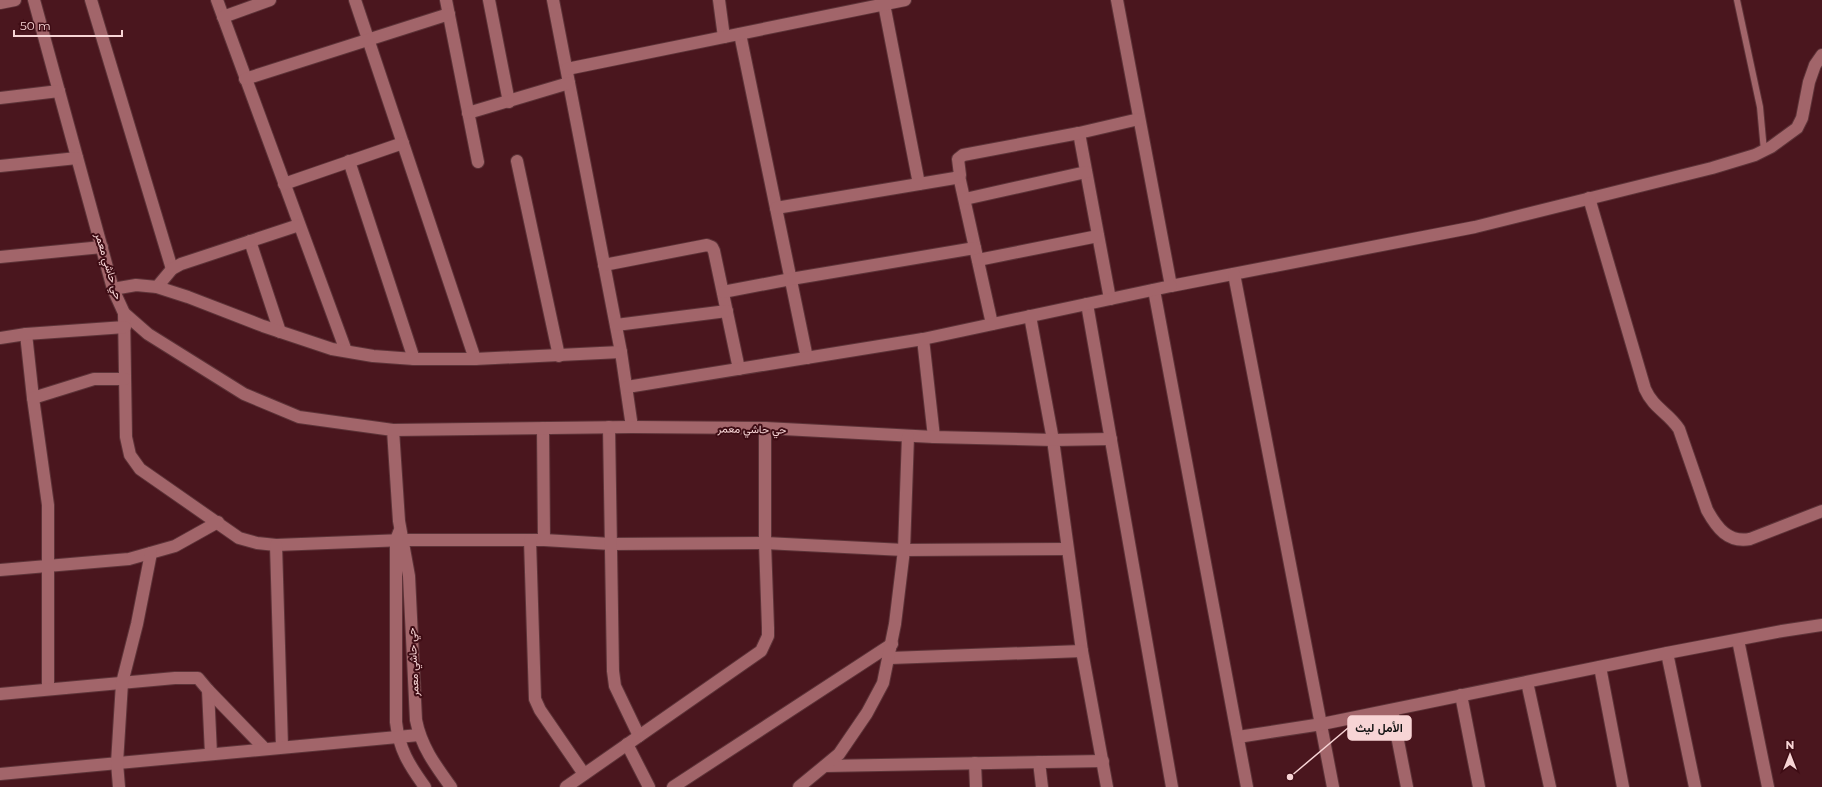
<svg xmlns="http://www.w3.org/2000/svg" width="1822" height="787" viewBox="0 0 1822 787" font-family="Montserrat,Vazirmatn,sans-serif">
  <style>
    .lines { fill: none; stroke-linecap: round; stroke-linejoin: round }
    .service-casing { stroke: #5d3338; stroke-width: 8 }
    .minor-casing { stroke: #5d3338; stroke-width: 14 }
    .service { stroke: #a2656a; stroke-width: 6 }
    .minor { stroke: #a2656a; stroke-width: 12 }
    .labels { text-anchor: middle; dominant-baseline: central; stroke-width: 4; stroke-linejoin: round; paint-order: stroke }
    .street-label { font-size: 11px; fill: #f7d4d5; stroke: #3e0c14 }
    .leader { fill: none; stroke: #f7d4d5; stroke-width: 1.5 }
    .callout-dot { fill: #f7d4d5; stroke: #3e0c14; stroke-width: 1.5 }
    .callout { fill: #f7d4d5; stroke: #f7d4d5; stroke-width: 1.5 }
    .callout-label { font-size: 12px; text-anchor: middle; font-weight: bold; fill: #111 }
  </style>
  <rect width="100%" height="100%" fill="#4a161e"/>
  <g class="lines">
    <g class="service-casing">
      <polyline id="service" points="1737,0 1760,107 1764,151"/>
    </g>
    <g class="minor-casing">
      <g id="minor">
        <path d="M34,0L113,289L124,313L148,334L244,394L299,417L393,430L399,521L409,576L416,720C421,746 435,765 451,787"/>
        <polyline points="91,0 172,269"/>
        <polyline points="217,0 346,351"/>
        <polyline points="355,0 475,359"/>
        <polyline points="446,0 478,162"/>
        <polyline points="489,0 509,102"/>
        <polyline points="553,0 621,352 632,427"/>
        <polyline points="719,0 724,37"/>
        <polyline points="1117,0 1171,286 1475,227 1712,168 1755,155 1771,147 1797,128 1802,118 1809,82 1815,65 1822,55"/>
        <polyline points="0,3 15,0"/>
        <polyline points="884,4 919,184"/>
        <polyline points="223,17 270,0"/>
        <polyline points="740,34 807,358"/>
        <polyline points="567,69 905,0"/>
        <polyline points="245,79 449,14"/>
        <polyline points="0,98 59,91"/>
        <polyline points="468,113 569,83"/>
        <polyline points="1079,133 1110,299"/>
        <polyline points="349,161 414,359"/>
        <polyline points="517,161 559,356"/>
        <polyline points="0,166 77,158"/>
        <polyline points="959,176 992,324"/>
        <polyline points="284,184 403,143"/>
        <path d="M1589,198L1645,389C1654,409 1668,412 1679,429L1707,510C1717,528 1728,543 1750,539L1822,511"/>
        <polyline points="965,199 1086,172"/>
        <polyline points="776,208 955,178 960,175 958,159 963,155 1079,133 1139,119"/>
        <polyline points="250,241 280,332"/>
        <polyline points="0,257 102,247"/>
        <polyline points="978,260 1098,236"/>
        <polyline points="604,265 707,245 712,247 714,251 739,369"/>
        <polyline points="1234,274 1333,787"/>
        <polyline points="157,287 172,269 181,264 299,225"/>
        <polyline points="113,289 136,285 157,287 188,297 263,326 332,349 373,356 414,359 475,359 621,352"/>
        <polyline points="1154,290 1247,787"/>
        <polyline points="723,292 791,279 975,248"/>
        <polyline points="1087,304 1172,787"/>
        <polyline points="124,313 126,437 130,455 140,469 239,538 257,543 276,545 404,540 544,540 611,544 765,543 904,550 1067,549"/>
        <polyline points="1030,316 1053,440 1082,651 1107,787"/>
        <polyline points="616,325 727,311"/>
        <polyline points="26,334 33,398"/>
        <polyline points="0,338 26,334 125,327"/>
        <polyline points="923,339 934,437"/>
        <polyline points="627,387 923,339 1171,286"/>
        <polyline points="609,427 613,671 615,686 639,736"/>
        <polyline points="543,428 544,540"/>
        <polyline points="393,430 632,427 765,428 934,437 1053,440 1111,439"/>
        <path d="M399,532L396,540V722C399,749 409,765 425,787"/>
        <polyline points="530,540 535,699 540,710 584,774"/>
        <polyline points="276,545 282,747"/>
        <polyline points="0,570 129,559 175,546 218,522"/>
        <polyline points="1738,640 1768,787"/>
        <polyline points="1667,653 1695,787"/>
        <polyline points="890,658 1082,651"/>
        <polyline points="1600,667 1623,787"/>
        <polyline points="1527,682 1550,787"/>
        <polyline points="48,689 48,505 33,398 94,379 125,379"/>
        <polyline points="208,690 264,748"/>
        <polyline points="0,694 175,678 198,678 208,690 211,754"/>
        <polyline points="1461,695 1479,787"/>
        <polyline points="1392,710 1407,787"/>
        <polyline points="1238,737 1322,724 1667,653 1782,631 1822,625"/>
        <polyline points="627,744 649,787"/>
        <polyline points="1039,762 1042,787"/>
        <polyline points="975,763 976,787"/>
        <polyline points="825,766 1103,761"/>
        <polyline points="0,774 419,735"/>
        <polyline points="119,787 117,763 122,683 137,624 151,553"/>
        <polyline points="566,787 761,651 768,636 768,628 765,543 765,428"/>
        <polyline points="673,787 892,644"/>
        <polyline points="799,787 839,754 867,713 883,683 895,624 904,550 908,436"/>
      </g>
    </g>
    <use href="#service" class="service"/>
    <use href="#minor" class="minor"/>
  </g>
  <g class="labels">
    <g class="street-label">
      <text transform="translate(109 266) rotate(73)">حي حاشي معمر</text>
      <text transform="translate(752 429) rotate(1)">حي حاشي معمر</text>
      <text transform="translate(413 662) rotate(-93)">حي حاشي معمر</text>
    </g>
  </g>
  <path class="leader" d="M1290 777L1348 728"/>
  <circle class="callout-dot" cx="1290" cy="777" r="4"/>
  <rect class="callout" x="1348" y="716" width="63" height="24" rx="4"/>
  <g class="callout-label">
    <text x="1379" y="732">الأمل ليث</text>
  </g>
  <g transform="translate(1790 755)" stroke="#3e0c14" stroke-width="3" paint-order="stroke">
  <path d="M0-3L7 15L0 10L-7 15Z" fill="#f7d4d5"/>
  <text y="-6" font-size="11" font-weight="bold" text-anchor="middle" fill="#f7d4d5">N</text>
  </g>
  <path d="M14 30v6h108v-6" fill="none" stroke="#f7d4d5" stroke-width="2"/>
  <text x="20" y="30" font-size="12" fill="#f7d4d5" stroke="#3e0c14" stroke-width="3" paint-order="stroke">50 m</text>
</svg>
